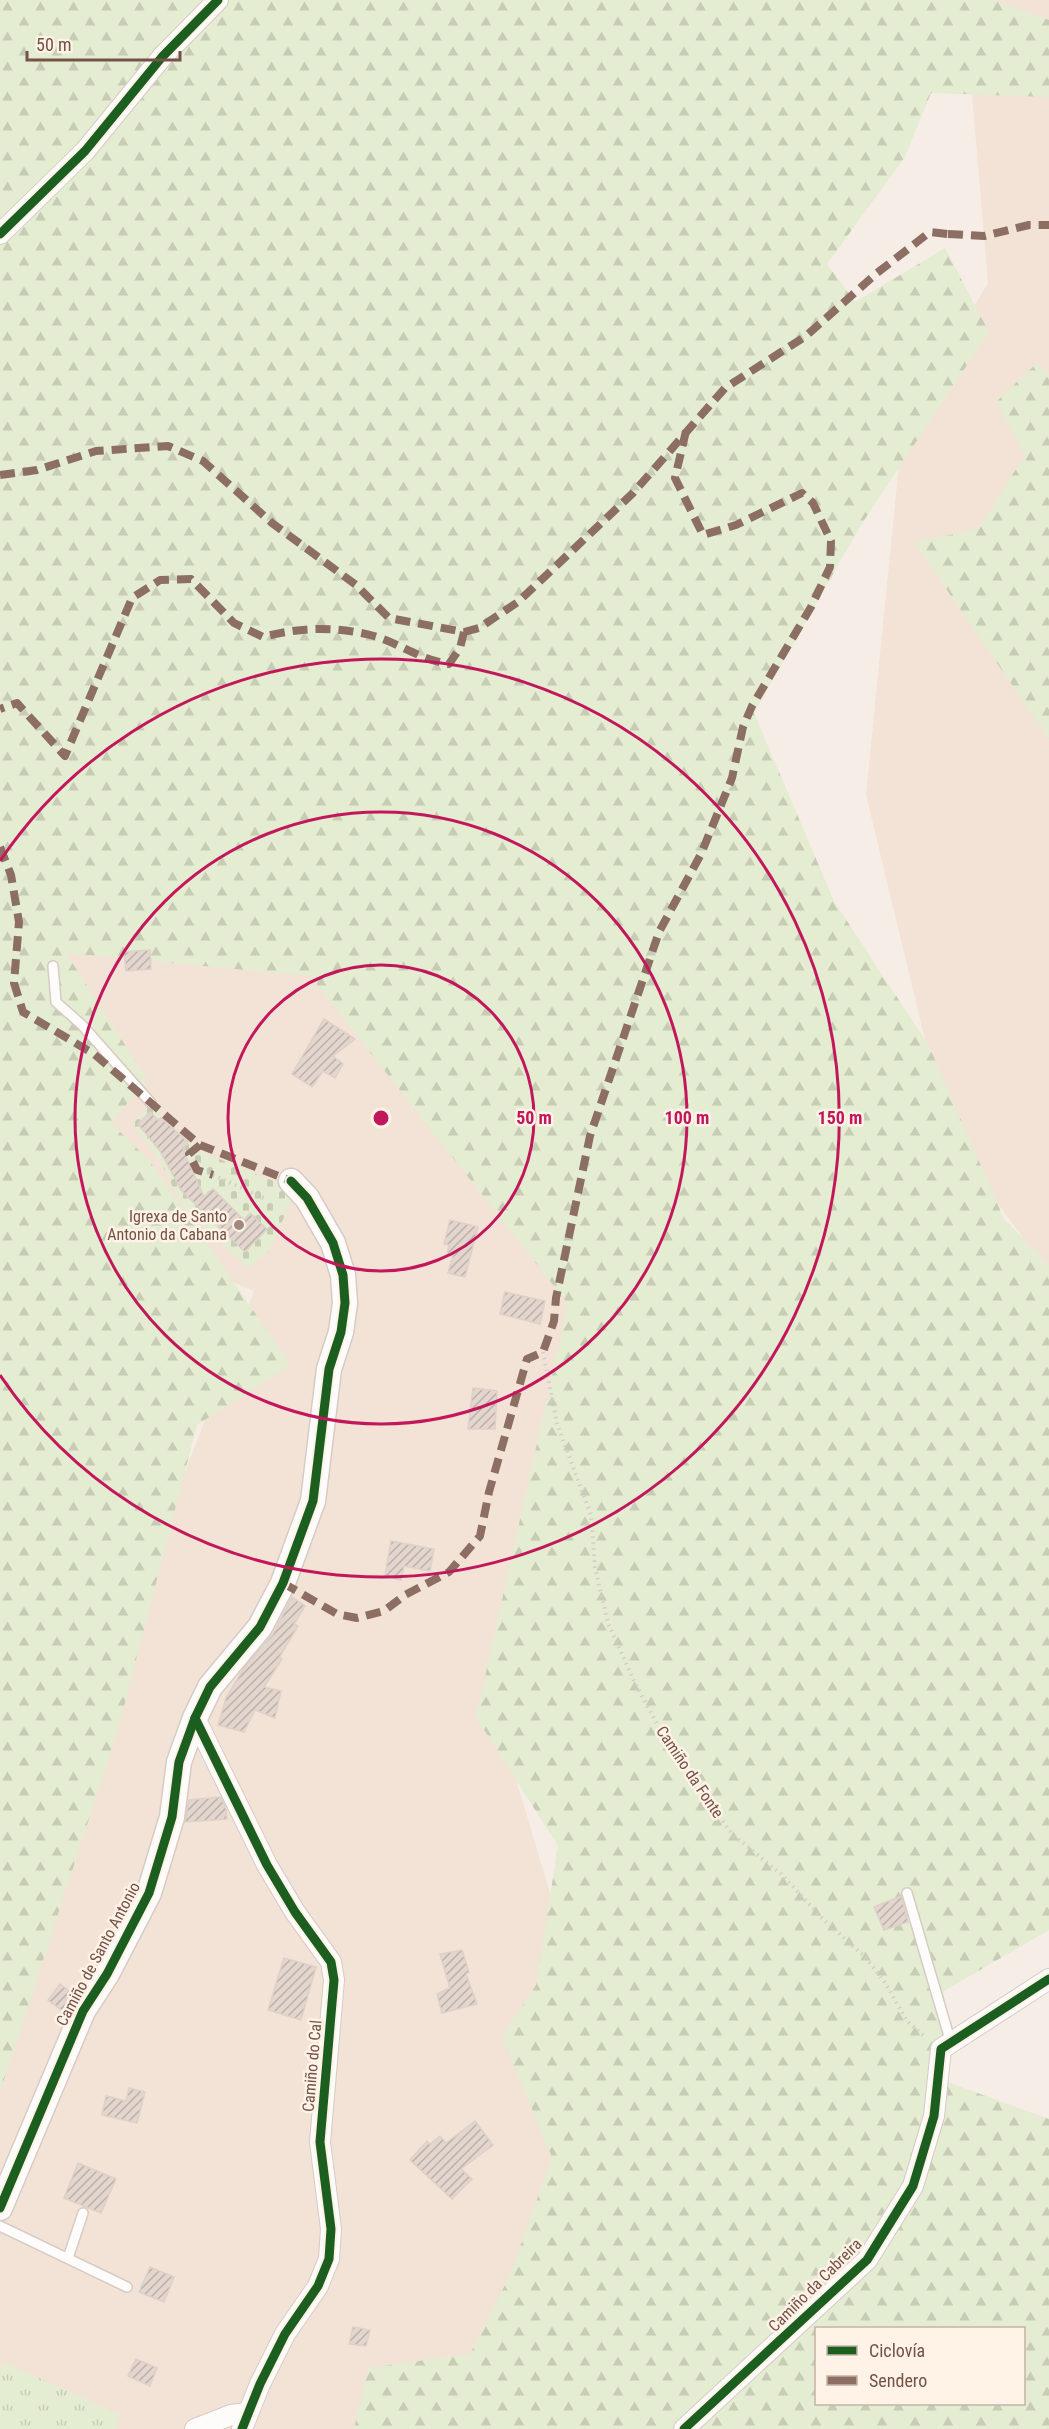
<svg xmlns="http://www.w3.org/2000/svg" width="1049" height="2429" viewBox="0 0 1049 2429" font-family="'Roboto Condensed',sans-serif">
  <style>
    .residential { fill: #f2e3d6 }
    .grass { fill: url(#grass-tufts) }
    .forest { fill: url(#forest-firs); fill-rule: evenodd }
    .cemetery { fill: url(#cemetery-stones) }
    .building { fill: url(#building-hatch); stroke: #dfd0c8; stroke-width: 1.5 }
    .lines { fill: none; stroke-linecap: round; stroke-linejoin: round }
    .service-casing { stroke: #d7cbc4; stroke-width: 12 }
    .minor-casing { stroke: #d7cbc4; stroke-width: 22 }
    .tertiary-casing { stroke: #d7cbc4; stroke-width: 27 }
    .path { stroke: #d7ccc9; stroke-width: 4; stroke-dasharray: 1.5 4.5; stroke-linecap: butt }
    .service { stroke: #fefcfb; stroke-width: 9 }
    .minor { stroke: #fefcfb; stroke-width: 20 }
    .tertiary { stroke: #fefcfb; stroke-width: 24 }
    .quiet { stroke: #8d6e63; stroke-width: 8; stroke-dasharray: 15 8; stroke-linecap: butt }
    .cycleway-casing { stroke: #fff2e6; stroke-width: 13 }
    .cycleway { stroke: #1b5e20; stroke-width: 9 }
    .ring { fill: none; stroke: #c2185b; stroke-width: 3 }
    .poi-dot { fill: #a1897f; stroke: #fff2e6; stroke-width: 2 }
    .labels { text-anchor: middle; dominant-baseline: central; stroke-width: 5; stroke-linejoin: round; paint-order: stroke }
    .poi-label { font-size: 16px; fill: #735247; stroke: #fff2e6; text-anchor: end }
    .street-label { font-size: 16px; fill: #735247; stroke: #fff2e6 }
    .centre { fill: #c2185b; stroke: #fff2e6; stroke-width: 3 }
    .ring-label { font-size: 18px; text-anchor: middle; font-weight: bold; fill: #c2185b; stroke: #fff2e6; stroke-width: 5; stroke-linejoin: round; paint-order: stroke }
  </style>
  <defs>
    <pattern id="grass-tufts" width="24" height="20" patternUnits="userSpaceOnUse" patternTransform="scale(1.5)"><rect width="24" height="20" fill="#e4ecd1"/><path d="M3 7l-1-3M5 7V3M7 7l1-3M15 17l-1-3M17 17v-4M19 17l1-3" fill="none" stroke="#c7ccb5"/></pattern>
    <pattern id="forest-firs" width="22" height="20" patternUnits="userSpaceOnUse" patternTransform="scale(1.5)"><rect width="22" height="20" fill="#e4ecd1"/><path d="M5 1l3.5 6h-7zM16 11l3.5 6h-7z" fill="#c7ccb5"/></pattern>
    <pattern id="cemetery-stones" width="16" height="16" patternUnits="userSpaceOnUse" patternTransform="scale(1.5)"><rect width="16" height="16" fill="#e4ecd1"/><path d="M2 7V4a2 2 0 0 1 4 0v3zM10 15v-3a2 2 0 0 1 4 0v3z" fill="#c7ccb5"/></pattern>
    <pattern id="building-hatch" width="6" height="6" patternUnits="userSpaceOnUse" patternTransform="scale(1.5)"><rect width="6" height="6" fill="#e2d6ce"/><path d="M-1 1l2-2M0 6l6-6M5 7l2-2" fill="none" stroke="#bcb0a9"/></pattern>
  </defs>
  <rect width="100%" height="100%" fill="#f6eee6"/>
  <g class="residential">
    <polygon points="958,0 1049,0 1049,1274 948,1135 866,795 903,424 988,283 968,48"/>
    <polygon points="0,679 664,1075 506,1746 557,1916 609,2429 0,2429 0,1909 129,1619 254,1291 0,1186"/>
  </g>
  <polygon class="grass" points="3,2362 120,2414 116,2429 0,2429 0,2370"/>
  <g class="forest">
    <path d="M0,0H992L1049,20V97L931,93L905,157L827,264L855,302L945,248L989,332L861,525L754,713L834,901L929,1046L1004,1219L1049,1265V1930L944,1991L945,2081L1049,2119V2429H354L368,2368L470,2354L510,2275L552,2157L502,2037L536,1985L558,1846L476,1717L568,1304L310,976L66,953L147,1079L111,1123L149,1160L291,1365L197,1425L117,1733L0,2092ZM816,2328H1024V2404H816Z"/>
    <polygon points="1037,363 1049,374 1049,739 914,542 978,529 1025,455 996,402"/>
  </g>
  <polygon class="cemetery" points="149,1106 199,1151 284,1185 292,1199 269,1251 248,1268 185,1211 161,1163 133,1124"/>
  <g class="building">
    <polygon points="150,950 151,969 126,971 124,952"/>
    <polygon points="324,1019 355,1039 333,1056 343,1064 335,1078 323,1071 312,1087 292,1074"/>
    <polygon points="150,1112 158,1120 161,1118 188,1142 183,1150 204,1197 213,1189 244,1220 250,1213 267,1229 245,1252 181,1190 160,1151 138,1124"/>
    <polygon points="450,1220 478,1227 465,1277 448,1273 453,1256 447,1255 449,1245 444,1244"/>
    <polygon points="505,1292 545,1301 540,1324 500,1314"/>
    <polygon points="473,1388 497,1391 495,1429 468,1429"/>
    <polygon points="391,1541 434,1549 430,1571 404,1566 401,1580 385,1576"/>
    <polygon points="292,1597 305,1606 294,1624 298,1626 279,1658 282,1659 264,1687 281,1691 275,1718 255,1710 244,1732 218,1725 226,1698 244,1668 273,1634"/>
    <polygon points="221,1797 226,1809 227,1819 185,1822 189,1800"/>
    <polygon points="901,1896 908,1922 884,1930 874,1907"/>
    <polygon points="462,1950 469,1972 466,1974 477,2004 442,2013 437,1994 450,1988 440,1954"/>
    <polygon points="284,1958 316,1967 301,2020 268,2010"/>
    <polygon points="60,1984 76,1996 64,2012 48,2000"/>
    <polygon points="129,2088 145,2092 137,2123 102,2115 106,2096 126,2101"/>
    <polygon points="475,2121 493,2145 461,2169 472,2179 452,2199 410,2160 427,2141 430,2144 440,2136 446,2143"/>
    <polygon points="78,2163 116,2179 101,2213 64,2198"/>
    <polygon points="150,2267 174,2277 164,2302 139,2292"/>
    <polygon points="353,2327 370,2330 366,2346 349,2344"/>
    <polygon points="136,2359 157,2368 150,2386 128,2376"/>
  </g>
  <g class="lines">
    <g class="service-casing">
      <g id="service">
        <polyline points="53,966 56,1002 82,1025 151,1103"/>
        <polyline points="907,1893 951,2043"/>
        <polyline points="0,2226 127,2287"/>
        <polyline points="68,2258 83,2213"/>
      </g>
    </g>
    <g class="minor-casing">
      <g id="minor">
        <polyline points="0,234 85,151 162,57 218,0"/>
        <polyline points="195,1718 267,1865 295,1912 331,1962 334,1980 320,2142 331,2229 329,2259 318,2286 285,2334 260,2384 242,2429"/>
        <polyline points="195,2429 231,2415 247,2413"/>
        <polyline points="684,2429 867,2260 913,2186 934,2116 941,2049 1049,1979"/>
      </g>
    </g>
    <g class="tertiary-casing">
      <polyline id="tertiary" points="0,2208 83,2011 107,1974 149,1893 172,1817 179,1762 195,1718 210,1687 260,1627 283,1583 313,1501 329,1369 341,1332 345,1303 343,1275 333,1243 307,1198 291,1181"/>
    </g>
    <g class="path">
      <polyline points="213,1175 266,1199"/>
      <polyline points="543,1352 557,1424 591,1515 595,1567 608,1623 634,1681 670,1748 732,1834 781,1874 822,1918 865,1957 884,1981 907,2021 926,2038"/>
    </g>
    <use href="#service" class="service"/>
    <use href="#minor" class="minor"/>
    <use href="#tertiary" class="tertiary"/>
    <g class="quiet">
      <polyline points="948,234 984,236 1029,225 1049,225"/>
      <path d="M0,475L37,470L96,451L168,446L203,461L272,523L356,585L389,618L464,632L460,648L449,664C418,659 401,644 374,636C336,626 301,627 263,637L234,623L191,579L160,580L132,598L65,756L17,703L0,709"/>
      <polyline points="464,632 479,628 518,602 633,493 725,388 806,336 877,273 930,232 955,235"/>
      <polyline points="0,847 11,875 19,922 14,983 23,1012 94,1054 200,1145 291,1181"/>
      <polyline points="200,1145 189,1154 197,1170 213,1175"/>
      <polyline points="283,1583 337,1614 357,1618 384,1611 405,1595 449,1572 480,1536 489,1492 527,1359 543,1352 554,1321 556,1298 590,1136 659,932 701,854 719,810 732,778 743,727 752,706 811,607 830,567 831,541 813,503 802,493 736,525 703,535 675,478 686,431"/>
    </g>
    <g class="cycleway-casing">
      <g id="cycleway">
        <polyline points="0,234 85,151 162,57 218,0"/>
        <polyline points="195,1718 267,1865 295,1912 331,1962 334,1980 320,2142 331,2229 329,2259 318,2286 285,2334 260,2384 242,2429"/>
        <polyline points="0,2208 83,2011 107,1974 149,1893 172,1817 179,1762 195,1718 210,1687 260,1627 283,1583 313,1501 329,1369 341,1332 345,1303 343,1275 333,1243 307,1198 291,1181"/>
        <polyline points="684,2429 867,2260 913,2186 934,2116 941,2049 1049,1979"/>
      </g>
    </g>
    <use href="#cycleway" class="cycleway"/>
  </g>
  <g class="ring">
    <circle cx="381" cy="1118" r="153"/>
    <circle cx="381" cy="1118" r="306"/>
    <path d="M0 861A459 459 0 1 1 0 1375"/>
  </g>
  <circle class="poi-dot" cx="239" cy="1225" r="6"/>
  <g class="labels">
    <g class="poi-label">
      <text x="227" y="1216">Igrexa de Santo<tspan x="227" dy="18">Antonio da Cabana</tspan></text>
    </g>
    <g class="street-label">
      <text transform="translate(690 1772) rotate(56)">Camiño da Fonte</text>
      <text transform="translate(98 1954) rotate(-62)">Camiño de Santo Antonio</text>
      <text transform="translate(312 2066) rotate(-85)">Camiño do Cal</text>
      <text transform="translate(815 2285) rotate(-45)">Camiño da Cabreira</text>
    </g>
  </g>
  <circle cx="381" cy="1118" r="9" class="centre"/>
  <g class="ring-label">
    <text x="534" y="1124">50 m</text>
    <text x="687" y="1124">100 m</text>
    <text x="840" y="1124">150 m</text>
  </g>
  <rect x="815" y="2327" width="210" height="78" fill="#fff2e6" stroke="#c7b2a6" stroke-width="1.5"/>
  <rect x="827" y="2346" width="30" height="9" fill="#1b5e20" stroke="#c7b2a6" stroke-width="1.5"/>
  <text x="869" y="2357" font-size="18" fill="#735247">Ciclovía</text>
  <rect x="827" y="2376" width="30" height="9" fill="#8d6e63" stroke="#c7b2a6" stroke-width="1.5"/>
  <text x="869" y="2387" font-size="18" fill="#735247">Sendero</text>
  <path d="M27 51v9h153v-9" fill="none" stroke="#735247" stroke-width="3"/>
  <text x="36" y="51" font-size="18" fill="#735247" stroke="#fff2e6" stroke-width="4.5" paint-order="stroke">50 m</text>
</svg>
